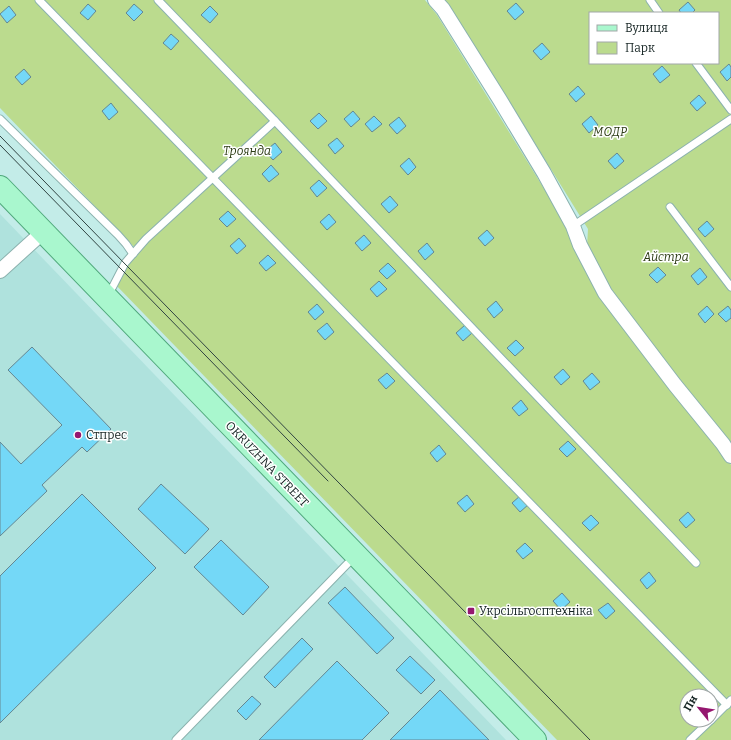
<svg xmlns="http://www.w3.org/2000/svg" width="731" height="740" viewBox="0 0 731 740" font-family="Bitter,serif">
  <style>
    .built { fill: #afe2dd }
    .green { fill: #bbdb8e; fill-rule: evenodd }
    .building { fill: #74d8f7; stroke: #648792 }
    .lines { fill: none; stroke-linecap: round; stroke-linejoin: round }
    .service-casing { stroke: #8bb2ae; stroke-width: 9 }
    .minor-casing { stroke: #8bb2ae; stroke-width: 16 }
    .primary-casing { stroke: #50a97c; stroke-width: 24 }
    .service { stroke: #fff; stroke-width: 7 }
    .minor { stroke: #fff; stroke-width: 14 }
    .primary { stroke: #a9f7ce; stroke-width: 22 }
    .tram { stroke: #304442; stroke-width: 1 }
    .poi-dot { fill: #95166f; stroke: #fff; stroke-width: 1.5 }
    .labels { text-anchor: middle; dominant-baseline: central; stroke-width: 3; stroke-linejoin: round; paint-order: stroke }
    .park-label { font-size: 12px; font-style: italic; fill: #2d3c15; stroke: #fff }
    .poi-label { font-size: 12px; fill: #142322; stroke: #fff; text-anchor: start }
    .street-label { font-size: 12px; fill: #142322; stroke: #fff }
  </style>
  <rect width="100%" height="100%" fill="#c3ece8"/>
  <polygon class="built" points="0,214 506,740 0,740"/>
  <g class="green">
    <path d="M0,0H425L437,15L567,226L574,247L720,446L731,465V740H557L114,283L137,250L0,108ZM687,696H711V720H687Z"/>
    <path d="M442,0H731V448L609,292L587,247L588,229L505,95L447,6ZM590,13H718V63H590Z"/>
  </g>
  <g class="building">
    <polygon points="688,2 695,10 692,13 681,13 679,10"/>
    <polygon points="516,3 524,12 515,20 507,11"/>
    <polygon points="88,4 96,11 88,20 80,13"/>
    <polygon points="134,4 143,12 134,21 126,13"/>
    <polygon points="9,6 16,15 7,23 0,14"/>
    <polygon points="210,6 218,14 210,23 201,15"/>
    <polygon points="171,34 179,41 171,50 163,43"/>
    <polygon points="542,43 550,52 541,60 533,51"/>
    <polygon points="729,64 731,67 731,77 727,81 720,72"/>
    <polygon points="662,66 670,75 660,83 653,74"/>
    <polygon points="24,69 31,77 22,85 15,77"/>
    <polygon points="578,86 585,94 576,102 569,94"/>
    <polygon points="699,95 706,103 697,111 690,103"/>
    <polygon points="111,103 118,112 109,120 102,111"/>
    <polygon points="353,111 360,119 351,127 344,119"/>
    <polygon points="319,113 327,121 318,129 310,121"/>
    <polygon points="374,116 382,124 372,132 365,124"/>
    <polygon points="591,116 598,125 589,133 582,124"/>
    <polygon points="399,117 406,126 397,134 389,125"/>
    <polygon points="337,138 344,146 335,154 328,145"/>
    <polygon points="275,143 282,152 273,160 265,151"/>
    <polygon points="617,153 624,161 615,169 608,161"/>
    <polygon points="409,158 416,167 408,175 400,166"/>
    <polygon points="271,165 279,174 269,182 262,174"/>
    <polygon points="319,180 327,188 317,197 310,188"/>
    <polygon points="390,196 398,205 389,213 381,204"/>
    <polygon points="228,211 236,219 227,227 219,219"/>
    <polygon points="329,214 336,222 327,230 320,222"/>
    <polygon points="707,221 714,229 705,237 698,229"/>
    <polygon points="487,230 494,238 485,246 478,238"/>
    <polygon points="364,235 371,243 362,251 355,243"/>
    <polygon points="239,238 246,246 237,254 230,246"/>
    <polygon points="427,243 434,252 425,260 418,251"/>
    <polygon points="268,255 276,263 266,271 259,263"/>
    <polygon points="388,263 396,271 387,279 379,271"/>
    <polygon points="658,267 666,275 657,283 649,275"/>
    <polygon points="700,268 707,277 698,285 691,276"/>
    <polygon points="379,281 387,289 377,297 370,289"/>
    <polygon points="496,301 503,310 494,318 487,309"/>
    <polygon points="317,304 324,312 315,320 308,312"/>
    <polygon points="707,306 714,314 705,323 698,314"/>
    <polygon points="728,306 731,310 731,318 726,322 718,314"/>
    <polygon points="327,323 334,332 325,340 317,331"/>
    <polygon points="465,325 472,333 463,341 456,333"/>
    <polygon points="516,340 524,348 515,356 507,348"/>
    <polygon points="32,347 111,429 87,452 82,447 42,485 47,491 0,536 0,442 21,464 62,425 8,370"/>
    <polygon points="563,369 570,377 561,385 554,377"/>
    <polygon points="387,373 395,381 386,389 378,380"/>
    <polygon points="592,373 600,382 590,390 583,381"/>
    <polygon points="521,400 528,409 519,416 512,408"/>
    <polygon points="568,441 576,449 567,457 559,449"/>
    <polygon points="439,445 446,454 437,462 430,453"/>
    <polygon points="161,484 209,529 185,554 138,509"/>
    <polygon points="82,494 156,568 0,723 0,576"/>
    <polygon points="467,495 474,504 465,512 457,503"/>
    <polygon points="521,495 529,504 520,512 512,503"/>
    <polygon points="688,512 695,520 686,528 679,520"/>
    <polygon points="591,515 599,523 590,531 582,523"/>
    <polygon points="221,540 269,587 243,615 194,567"/>
    <polygon points="525,543 533,551 523,559 516,551"/>
    <polygon points="649,572 656,581 647,589 640,580"/>
    <polygon points="345,587 394,638 377,654 328,603"/>
    <polygon points="562,593 570,602 561,610 553,601"/>
    <polygon points="608,603 615,611 606,619 598,610"/>
    <polygon points="302,638 313,649 275,688 264,677"/>
    <polygon points="410,656 435,680 421,694 396,670"/>
    <polygon points="337,661 389,713 362,740 259,740"/>
    <polygon points="440,690 489,740 390,740"/>
    <polygon points="252,696 261,704 246,720 237,711"/>
  </g>
  <g class="lines">
    <g class="service-casing">
      <g id="service">
        <polyline points="39,0 727,705"/>
        <polyline points="158,0 275,121 696,563"/>
        <polyline points="650,0 659,13"/>
        <polyline points="696,63 731,110"/>
        <polyline points="0,119 118,235 126,244 133,254"/>
        <polyline points="670,207 731,287"/>
        <polyline points="573,226 731,119"/>
        <polyline points="109,294 125,263 146,239 275,121"/>
        <polyline points="711,720 731,700"/>
        <polyline points="176,740 354,557"/>
        <polyline points="690,740 711,720"/>
      </g>
    </g>
    <g class="minor-casing">
      <g id="minor">
        <polyline points="435,0 443,9 500,100 544,173 573,226 580,245 605,293 675,385 723,444 731,456"/>
        <polyline points="0,271 43,232"/>
      </g>
    </g>
    <g class="primary-casing">
      <polyline id="primary" points="0,187 535,740"/>
    </g>
    <use href="#service" class="service"/>
    <use href="#minor" class="minor"/>
    <use href="#primary" class="primary"/>
    <g class="tram">
      <polyline points="0,136 468,615 590,740"/>
      <polyline points="0,145 328,481"/>
    </g>
  </g>
  <g class="poi-dot">
    <circle cx="78" cy="435" r="4"/>
    <rect x="467" y="607" width="8" height="8" rx="2"/>
  </g>
  <g class="labels">
    <g class="park-label">
      <text x="610" y="132">МОДР</text>
      <text x="247" y="151">Троянда</text>
      <text x="666" y="257">Айстра</text>
    </g>
    <g class="poi-label">
      <text x="86" y="435">Стпрес</text>
      <text x="479" y="611">Укрсільгосптехніка</text>
    </g>
    <g class="street-label">
      <text transform="translate(267 464) rotate(46)">OKRUZHNA STREET</text>
    </g>
  </g>
  <rect x="589" y="12" width="130" height="52" fill="#ffffff" stroke="#a1a7a7"/>
  <rect x="597" y="25" width="20" height="6" fill="#a9f7ce" stroke="#a1a7a7"/>
  <text x="625" y="32" font-size="12" fill="#142322">Вулиця</text>
  <rect x="597" y="42" width="20" height="12" fill="#bbdb8e" stroke="#a1a7a7"/>
  <text x="625" y="52" font-size="12" fill="#142322">Парк</text>
  <g transform="translate(699 708) rotate(300)"><circle r="19" fill="#ffffff" stroke="#a1a7a7"/>
  <path d="M0-3L7 15L0 10L-7 15Z" fill="#95166f"/>
  <text y="-6" font-size="11" font-weight="bold" text-anchor="middle" fill="#142322">Пн</text>
  </g>
</svg>
